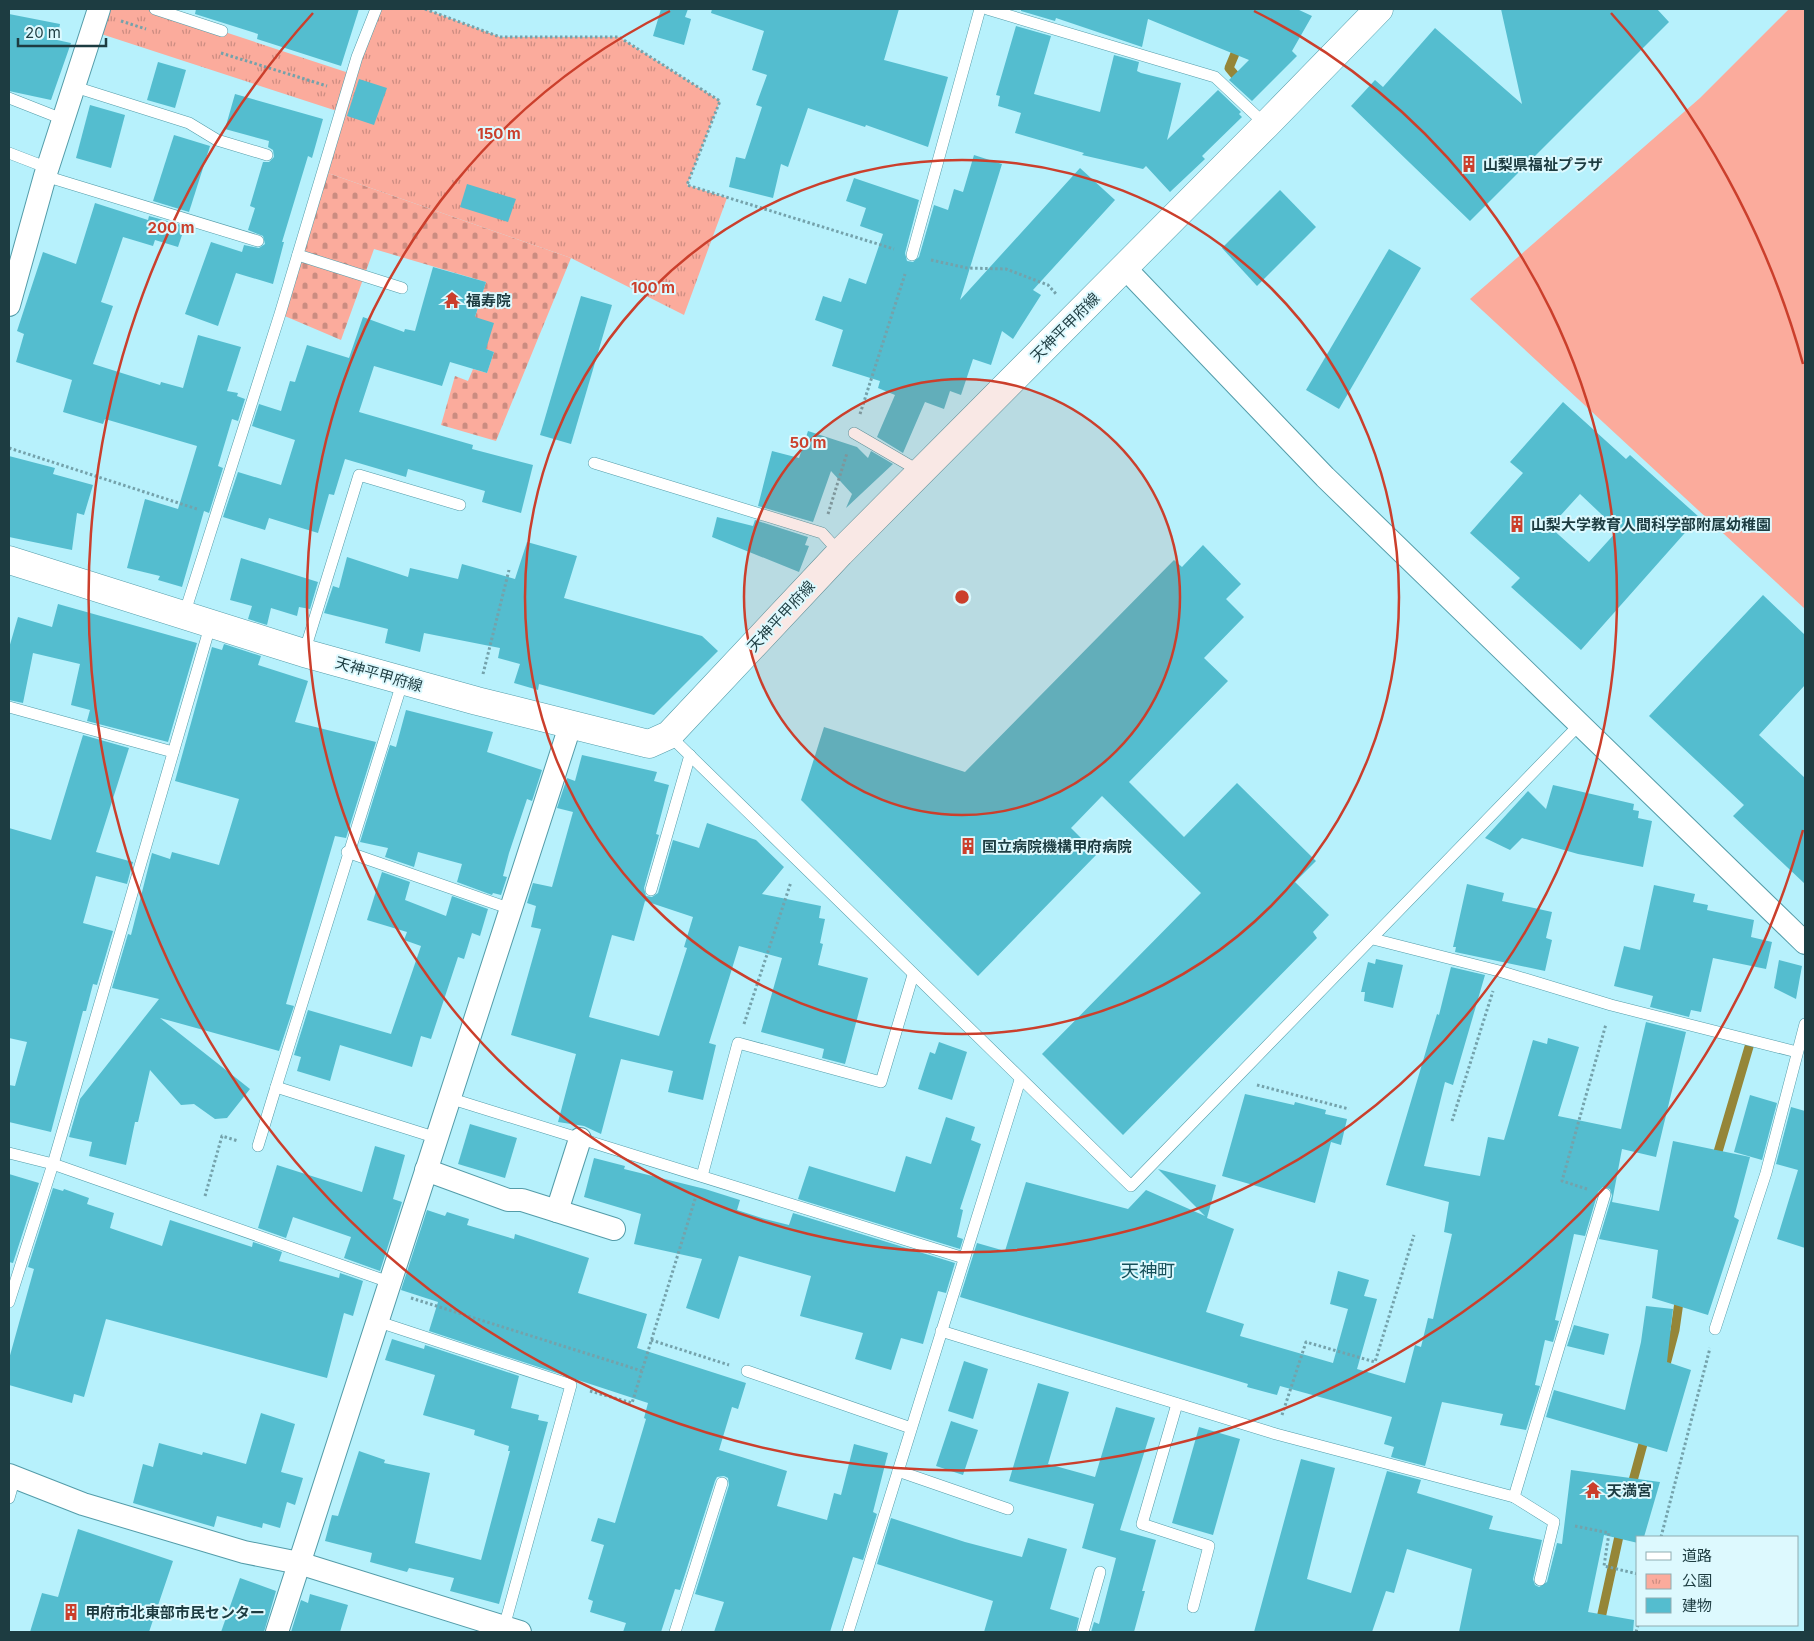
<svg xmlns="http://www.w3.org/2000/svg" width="1814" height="1641" viewBox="0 0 1814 1641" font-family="Inter,'Noto Sans JP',sans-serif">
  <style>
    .cemetery { fill: url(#cemetery-stones) }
    .park { fill: url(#park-tufts) }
    .garden { fill: #fbab9c }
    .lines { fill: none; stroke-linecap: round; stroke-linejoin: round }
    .stream { stroke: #958638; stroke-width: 9 }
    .building { fill: #54bdcf; fill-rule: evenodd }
    .lane-casing { stroke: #539ca9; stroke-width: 12 }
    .street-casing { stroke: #539ca9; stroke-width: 24 }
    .secondary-casing { stroke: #539ca9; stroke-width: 29 }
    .path { stroke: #74a2ab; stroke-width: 3; stroke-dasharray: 2.5 2.5; stroke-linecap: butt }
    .lane { stroke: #fff; stroke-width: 11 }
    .street { stroke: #fff; stroke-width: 22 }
    .secondary { stroke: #fff; stroke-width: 28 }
    .ring { fill: none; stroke: #cb3f2c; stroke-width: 2.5 }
    .labels { text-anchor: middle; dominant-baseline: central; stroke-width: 4; stroke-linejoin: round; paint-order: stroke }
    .poi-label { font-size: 15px; font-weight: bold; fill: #1d3c41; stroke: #ddf9fe; text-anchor: start }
    .street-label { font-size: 15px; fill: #1d3c41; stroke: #ddf9fe }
    .quarter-label { font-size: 18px; fill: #16505a; stroke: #ddf9fe }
    .centre { fill: #cb3f2c; stroke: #ddf9fe; stroke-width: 2.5 }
    .ring-label { font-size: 15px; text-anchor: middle; font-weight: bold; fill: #cb3f2c; stroke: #ddf9fe; stroke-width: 4; stroke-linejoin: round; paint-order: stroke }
  </style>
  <defs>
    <pattern id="cemetery-stones" width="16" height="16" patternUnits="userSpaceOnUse" patternTransform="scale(1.25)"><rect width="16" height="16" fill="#fbab9c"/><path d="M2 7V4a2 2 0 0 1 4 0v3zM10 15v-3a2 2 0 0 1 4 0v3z" fill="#cb8c81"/></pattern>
    <pattern id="park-tufts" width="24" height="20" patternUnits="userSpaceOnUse" patternTransform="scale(1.25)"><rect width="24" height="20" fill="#fbab9c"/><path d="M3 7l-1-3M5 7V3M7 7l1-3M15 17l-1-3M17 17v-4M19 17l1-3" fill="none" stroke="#cb8c81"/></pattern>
  </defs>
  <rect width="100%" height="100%" fill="#b7f1fc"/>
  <polygon class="cemetery" points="322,171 571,258 496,441 441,425 455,376 468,381 473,369 487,373 494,352 486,349 475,317 486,282 374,249 341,340 280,314"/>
  <polygon class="park" points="99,9 155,9 352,74 376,9 425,9 500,37 619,37 720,101 687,185 727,198 684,315 571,258 322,171 340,112 92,31"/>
  <polygon class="garden" points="1789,9 1805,9 1805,609 1470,299 1700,98"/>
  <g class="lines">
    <g class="stream">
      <polyline points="1239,44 1229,68 1239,80"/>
      <polyline points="1715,1162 1751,1040"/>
      <polyline points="1665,1368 1675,1330 1680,1295"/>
      <polyline points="1631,1488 1646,1433"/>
      <polyline points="1598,1632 1621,1527"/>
    </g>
  </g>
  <g class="building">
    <polygon points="196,9 359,9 341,66 257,39 258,34 195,14"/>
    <polygon points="661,9 688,9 685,17 691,19 684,45 653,36"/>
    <polygon points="712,9 899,9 884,60 948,77 928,147 866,125 865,127 808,108 788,167 781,164 773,198 729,187 736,157 745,159 762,107 756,105 767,75 752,70 764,31 711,13"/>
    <polygon points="1021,9 1297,9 1312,16 1292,51 1297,56 1252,101 1229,80 1249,60 1148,19 1142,47 1056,18 1055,21 1021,11"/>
    <polygon points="1501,9 1657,9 1669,22 1470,221 1351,106 1375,80 1383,87 1435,28 1522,104"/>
    <polygon points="9,14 60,24 57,40 71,43 51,100 9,91"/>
    <polygon points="1016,26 1051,36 1034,94 1100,112 1114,55 1139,62 1137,71 1141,73 1181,83 1167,140 1218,90 1241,112 1239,114 1242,117 1202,156 1205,159 1170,192 1146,166 1143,169 1082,155 1084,153 1015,133 1021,113 998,106 1000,96 996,95"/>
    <polygon points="158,62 186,70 175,108 147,100"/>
    <polygon points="359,79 387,88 374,125 347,116"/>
    <polygon points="235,94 323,119 312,158 308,156 282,242 284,242 273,284 236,273 218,326 185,314 211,242 242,252 244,245 259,248 265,244 263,236 248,230 255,208 250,206 263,162 269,162 274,157 273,150 268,147 269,141 225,129"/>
    <polygon points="90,105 125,115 111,168 76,158"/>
    <polygon points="174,135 210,146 189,212 153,201"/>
    <polygon points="974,155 1002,164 960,300 1080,168 1115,200 1033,290 1041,295 1013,339 1002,331 991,365 973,359 961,395 950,391 944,409 925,402 903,453 877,437 895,395 878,388 880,381 832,366 843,330 815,320 823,296 841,302 849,278 866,284 883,234 860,226 866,208 846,201 854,178 919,200 905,253 907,261 913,262 919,257 934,205 948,210 954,189 963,192"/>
    <polygon points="467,184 516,199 508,222 460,207"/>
    <polygon points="1280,190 1316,227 1257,286 1222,248"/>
    <polygon points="95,203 148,220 149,216 185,226 178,247 155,240 153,246 123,237 101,302 113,306 93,364 160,385 161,382 183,388 198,335 241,347 227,391 238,393 237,396 245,399 238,421 232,419 218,466 223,468 209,513 204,511 182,587 158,580 160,576 127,568 145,499 178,509 197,446 105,419 103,424 63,412 72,380 16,362 24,334 17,331 43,252 76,264"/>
    <polygon points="1389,249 1421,268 1339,409 1306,390"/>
    <polygon points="433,267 486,282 475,317 494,323 486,349 494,352 487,373 450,362 442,386 374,366 359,412 473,445 472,449 533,465 521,513 482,502 485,491 408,469 406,477 345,459 334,495 329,494 318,533 269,518 265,530 223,517 238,472 281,485 295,440 252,426 259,404 281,411 290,381 295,382 307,345 349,358 363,317 404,332 405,329 415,331"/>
    <polygon points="581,296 612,305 571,444 540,435"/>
    <path d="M1563,402L1626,459L1630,455L1699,517L1581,650L1511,587L1520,578L1470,533L1523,473L1510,462ZM1580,494L1618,530L1589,562L1550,527Z"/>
    <polygon points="808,431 857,447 868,458 871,451 893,464 846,508 852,494 831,471 813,522 758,506 772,451 799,458"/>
    <polygon points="9,456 55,468 53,474 93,485 84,515 77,513 72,550 9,537"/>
    <polygon points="717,517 753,526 755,520 808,537 805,545 809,546 799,572 712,537"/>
    <polygon points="527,542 577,556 564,598 702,636 718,651 654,715 539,684 538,690 514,683 520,664 498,658 500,648 424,633 420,652 385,643 388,629 324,613 333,586 339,588 347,557 408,577 410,568 458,579 462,564 515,579"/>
    <polygon points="1203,545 1241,584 1226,599 1244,617 1204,658 1228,681 1129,782 1184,837 1237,783 1316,861 1295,882 1329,915 1313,932 1317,938 1123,1135 1042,1054 1201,893 1102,796 1071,828 1097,854 978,976 801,800 824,727 965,772 1174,560 1182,567"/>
    <polygon points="241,558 318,582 310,609 299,607 297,616 271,608 267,625 248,619 252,606 230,600"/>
    <polygon points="1763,595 1805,635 1805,685 1759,735 1805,778 1805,884 1733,816 1744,805 1649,716"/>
    <polygon points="58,604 197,643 168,742 87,721 90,710 71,705 80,664 33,653 23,703 9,700 9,648 18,617 52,627"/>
    <polygon points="224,644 261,656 258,665 308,681 295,722 376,742 346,838 335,836 286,1004 294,1006 279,1051 160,1018 250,1089 227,1118 215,1119 194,1104 181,1105 150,1070 138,1122 135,1122 126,1165 89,1156 92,1142 69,1137 80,1099 159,999 112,988 128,934 131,935 152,853 170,859 172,852 219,865 239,799 175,781 212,647 222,650"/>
    <polygon points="406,710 493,732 487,752 542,770 532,801 527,799 509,853 503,876 507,877 501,895 493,893 492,895 457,882 462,864 418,852 414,867 385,857 388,848 360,842 390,745 396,747"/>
    <polygon points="83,735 129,748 96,852 133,862 127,884 96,876 83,923 113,931 97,985 93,984 86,1011 83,1011 51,1132 9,1122 9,1085 15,1086 27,1042 9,1038 9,828 51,840"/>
    <path d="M582,755L657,772L654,781L669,785L656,834L659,835L644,888L646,896L652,897L658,893L673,840L699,848L707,823L756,840L784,867L762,894L821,906L819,918L825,919L820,943L823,944L818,965L868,978L845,1064L822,1058L824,1049L761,1032L782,958L739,946L709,1043L716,1045L703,1100L668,1092L673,1071L621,1059L601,1134L584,1126L558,1122L576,1054L511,1035L541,929L531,927L536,906L527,903L533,883L552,887L573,812L557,808L567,778L575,781ZM645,901L693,917L684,947L687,948L659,1036L589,1017L612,935L634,941Z"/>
    <polygon points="1553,785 1634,804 1633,810 1639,811 1638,818 1652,821 1643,867 1578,854 1522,838 1510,850 1485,838 1528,791 1546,809"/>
    <polygon points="382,872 410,882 405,900 446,916 452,896 488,909 480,936 472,933 464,959 458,957 431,1039 421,1036 412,1067 340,1045 330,1081 297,1071 301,1057 294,1055 308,1010 391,1034 421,946 404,940 407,932 367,920"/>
    <polygon points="1467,884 1504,893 1502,901 1552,912 1546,938 1552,940 1545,971 1455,952 1456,947 1453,947"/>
    <polygon points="1654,885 1695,894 1693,902 1708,905 1707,910 1754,920 1751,937 1772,942 1766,969 1713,958 1701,1012 1691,1010 1689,1017 1650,1007 1653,996 1614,986 1624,946 1640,950"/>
    <polygon points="1376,959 1403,965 1393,1008 1364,1001 1365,992 1361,992 1368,962 1375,964"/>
    <polygon points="1779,960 1802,966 1796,999 1774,988"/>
    <polygon points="1451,967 1485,975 1453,1085 1445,1082 1424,1166 1480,1176 1488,1137 1504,1140 1533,1040 1547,1044 1548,1038 1579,1047 1558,1116 1621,1129 1646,1022 1686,1032 1656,1157 1622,1149 1612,1202 1659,1211 1673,1141 1750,1157 1734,1217 1739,1220 1708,1315 1652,1298 1658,1250 1599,1239 1612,1196 1610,1189 1603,1187 1598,1192 1585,1236 1574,1234 1555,1320 1559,1321 1553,1342 1545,1340 1535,1385 1540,1386 1526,1430 1500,1425 1503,1414 1442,1402 1425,1466 1391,1457 1394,1447 1384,1444 1392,1417 1280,1386 1277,1395 1247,1387 1248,1384 960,1297 977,1243 1005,1251 1026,1182 1128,1209 1146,1190 1205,1216 1158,1169 1216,1185 1207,1218 1234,1229 1206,1312 1244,1324 1240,1336 1333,1363 1348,1309 1330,1304 1338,1271 1369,1280 1364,1296 1377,1299 1357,1369 1405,1383 1415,1345 1421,1347 1428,1318 1433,1319 1452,1234 1444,1232 1449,1202 1386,1185 1437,1014 1439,1015"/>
    <polygon points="939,1042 967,1052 952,1100 918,1089 930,1052 935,1054"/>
    <polygon points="1245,1094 1294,1105 1295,1102 1326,1110 1325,1114 1347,1119 1341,1145 1331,1142 1315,1203 1222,1176"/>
    <polygon points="1750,1095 1777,1103 1762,1160 1734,1152"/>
    <polygon points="1791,1107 1805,1111 1805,1248 1777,1239 1798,1170 1776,1164"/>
    <polygon points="946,1117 975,1127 971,1140 981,1144 960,1209 963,1210 957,1237 963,1239 960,1249 798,1199 809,1166 895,1192 906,1156 931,1164"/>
    <polygon points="470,1124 517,1138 505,1178 458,1164"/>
    <polygon points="375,1146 405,1155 393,1199 402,1202 380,1271 344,1258 351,1237 293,1217 286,1238 258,1228 277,1165 362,1192"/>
    <polygon points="594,1158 625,1166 624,1169 705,1189 740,1200 737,1210 765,1219 789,1225 793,1213 955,1263 946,1293 938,1291 923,1344 901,1338 891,1370 855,1359 863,1333 800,1316 811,1276 739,1256 719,1319 686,1308 702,1259 634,1244 641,1214 584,1197"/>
    <polygon points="9,1174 39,1183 13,1263 9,1262"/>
    <polygon points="53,1188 63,1191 64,1189 89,1198 87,1204 114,1213 110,1228 162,1246 170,1220 252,1247 253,1242 282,1252 279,1261 339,1278 340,1273 363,1281 353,1316 344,1313 327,1378 106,1319 84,1397 74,1394 72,1403 9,1385 9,1359 34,1269 28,1267"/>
    <polygon points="427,1210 445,1216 447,1212 469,1219 467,1225 514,1239 515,1234 589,1258 578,1293 647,1314 637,1348 746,1383 738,1409 732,1407 719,1450 787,1471 777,1506 827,1520 834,1493 841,1495 854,1444 888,1453 873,1512 877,1514 863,1560 853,1557 830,1632 714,1632 724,1602 695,1594 729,1485 728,1478 724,1476 717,1477 715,1481 680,1590 675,1589 661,1632 623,1632 626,1623 590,1612 593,1601 588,1599 604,1545 591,1541 598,1518 615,1523 646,1419 644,1418 648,1403 429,1331 438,1302 401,1290"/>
    <polygon points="1646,1306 1673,1309 1667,1362 1691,1370 1667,1452 1546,1417 1554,1390 1625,1410 1641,1342"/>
    <polygon points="1574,1325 1609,1334 1604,1355 1567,1346"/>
    <polygon points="392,1339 424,1349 425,1345 519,1376 511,1408 539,1415 538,1420 548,1422 499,1604 450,1591 454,1578 409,1568 407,1572 370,1562 372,1553 325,1541 332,1515 338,1516 359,1451 385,1460 384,1463 430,1473 415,1543 481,1560 510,1451 508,1451 509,1446 474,1435 475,1430 423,1415 435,1375 385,1360"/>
    <polygon points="964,1361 988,1369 973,1419 948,1411"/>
    <polygon points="1038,1383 1069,1392 1048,1464 1095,1477 1116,1407 1155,1418 1120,1530 1156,1540 1142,1591 1145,1591 1134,1632 1091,1632 1094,1622 1099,1624 1116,1558 1082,1548 1094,1504 1009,1481"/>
    <polygon points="261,1413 295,1424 281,1472 303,1478 295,1505 287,1502 280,1528 263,1523 262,1528 217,1516 214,1527 133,1503 143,1464 153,1467 159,1443 202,1455 203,1452 246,1464"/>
    <polygon points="951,1421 978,1430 963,1475 936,1466"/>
    <polygon points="1199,1427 1240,1439 1213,1535 1172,1523"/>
    <polygon points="1301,1459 1335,1468 1307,1579 1351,1593 1387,1471 1421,1480 1417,1493 1493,1516 1489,1529 1542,1540 1533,1579 1535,1585 1539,1587 1547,1582 1557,1543 1562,1544 1571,1470 1660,1482 1644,1537 1638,1537 1638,1543 1604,1535 1588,1612 1634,1620 1633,1632 1459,1632 1472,1569 1407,1549 1394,1593 1386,1591 1372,1632 1254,1632"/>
    <polygon points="891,1518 965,1542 1022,1557 1028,1538 1067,1549 1050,1609 1079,1618 1076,1632 984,1632 993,1601 877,1564"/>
    <polygon points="78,1529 173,1561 149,1632 30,1632 42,1593 58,1597"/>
    <polygon points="240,1578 276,1591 264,1632 221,1632"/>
    <polygon points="310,1594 348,1605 340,1632 291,1632 301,1600 308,1603"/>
  </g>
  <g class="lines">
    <g class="lane-casing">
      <g id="lane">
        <polyline points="155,9 222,31"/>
        <polyline points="987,9 1215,77 1266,125"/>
        <polyline points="75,87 189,123 217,140 267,155"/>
        <polyline points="9,98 65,120"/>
        <polyline points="9,153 48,168"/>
        <polyline points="45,176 258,241"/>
        <polyline points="298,255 402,288"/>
        <polyline points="912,255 980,9"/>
        <polyline points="854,433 921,472"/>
        <polyline points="594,463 822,533 840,553"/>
        <polyline points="184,615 280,314 357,57 376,9"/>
        <polyline points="304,653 359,475 460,505"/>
        <polyline points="403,680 276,1087 437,1138"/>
        <polyline points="9,707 173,752"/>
        <polyline points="669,735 1131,1186 1579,725"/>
        <polyline points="347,852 511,909"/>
        <polyline points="651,890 690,755"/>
        <polyline points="1373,939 1499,971 1611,1005 1797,1052"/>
        <polyline points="449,1098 964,1258"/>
        <polyline points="258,1146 276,1087"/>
        <polyline points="9,1153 53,1164 389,1282"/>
        <polyline points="702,1176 738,1043 881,1082 913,975"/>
        <polyline points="9,1302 53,1164 211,623"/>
        <polyline points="376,1321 571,1385 504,1627"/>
        <polyline points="1715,1329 1766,1173 1805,1024"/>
        <polyline points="941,1331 1276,1434 1514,1497 1605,1194"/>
        <polyline points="747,1371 911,1428"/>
        <polyline points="1177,1404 1142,1524 1209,1546 1193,1607"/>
        <polyline points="898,1471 1008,1509"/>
        <polyline points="1514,1497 1554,1522 1540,1580"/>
        <polyline points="9,1498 15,1477"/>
        <polyline points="675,1632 722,1483"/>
        <polyline points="848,1632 1020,1080"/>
        <polyline points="1083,1632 1100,1572"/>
      </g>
    </g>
    <g class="street-casing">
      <g id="street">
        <polyline points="1124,267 1325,477 1805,943"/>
        <polyline points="9,305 45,176 99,9"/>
        <polyline points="426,1170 508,1200 522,1200 614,1229"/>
        <polyline points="557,1211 580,1139"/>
        <polyline points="9,1475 83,1504 244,1552 299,1563 520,1632"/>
        <polyline points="277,1632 571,723"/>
      </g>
    </g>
    <g class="secondary-casing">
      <polyline id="secondary" points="9,560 304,653 477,701 649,744 669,735 840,553 1266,125 1379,9"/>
    </g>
    <g class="path">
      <polyline points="425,9 500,37 619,37 720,101 687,185 894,249"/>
      <polyline points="121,21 146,29"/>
      <polyline points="221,53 327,86"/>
      <polyline points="931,260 967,268 1006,269 1048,285 1057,295"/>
      <polyline points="860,414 905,274"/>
      <polyline points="9,448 197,509"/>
      <polyline points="828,514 847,453"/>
      <polyline points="483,674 509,570"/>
      <polyline points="744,1024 791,882"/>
      <polyline points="1257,1085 1349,1109"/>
      <polyline points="1452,1121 1493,991"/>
      <polyline points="1587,1189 1562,1181 1606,1024"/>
      <polyline points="205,1196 222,1136 238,1141"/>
      <polyline points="411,1298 642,1371"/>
      <polyline points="651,1340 729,1365"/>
      <polyline points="590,1391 632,1403 696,1196"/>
      <polyline points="1282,1415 1306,1342 1375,1362 1414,1235"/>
      <polyline points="1575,1526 1609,1533 1604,1566 1638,1574"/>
      <polyline points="1661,1537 1710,1348"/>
      <polyline points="1636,1632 1638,1625"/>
    </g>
    <use href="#lane" class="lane"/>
    <use href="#street" class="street"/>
    <use href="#secondary" class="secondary"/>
  </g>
  <circle cx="962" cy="597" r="218" fill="#cb3f2c" fill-opacity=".12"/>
  <g class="ring">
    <circle cx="962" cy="597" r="218"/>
    <circle cx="962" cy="597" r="437"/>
    <path d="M1254 11A655 655 0 1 1 670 11"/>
    <path d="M1803 830A873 873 0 1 1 313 13M1611 13A873 873 0 0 1 1803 364"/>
  </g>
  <defs>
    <g id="building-bare" transform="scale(1.35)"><path d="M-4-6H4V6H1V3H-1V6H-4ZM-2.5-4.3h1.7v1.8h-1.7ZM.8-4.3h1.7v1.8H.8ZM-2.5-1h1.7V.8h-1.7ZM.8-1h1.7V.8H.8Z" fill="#cb3f2c" stroke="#ddf9fe" stroke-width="2.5" paint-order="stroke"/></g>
    <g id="temple-bare" transform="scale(1.35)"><path d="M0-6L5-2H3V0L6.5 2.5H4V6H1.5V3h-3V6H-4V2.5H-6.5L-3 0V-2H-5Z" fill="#cb3f2c" stroke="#ddf9fe" stroke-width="2.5" paint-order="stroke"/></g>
  </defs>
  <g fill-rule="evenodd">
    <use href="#building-bare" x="1469" y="164"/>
    <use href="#temple-bare" x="452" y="300"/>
    <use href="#building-bare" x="1517" y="524"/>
    <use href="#building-bare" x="968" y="846"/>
    <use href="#temple-bare" x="1593" y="1490"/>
    <use href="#building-bare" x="71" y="1612"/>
  </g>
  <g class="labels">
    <g class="poi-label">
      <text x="1483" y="164">山梨県福祉プラザ</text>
      <text x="466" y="300">福寿院</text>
      <text x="1531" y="524">山梨大学教育人間科学部附属幼稚園</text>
      <text x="982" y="846">国立病院機構甲府病院</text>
      <text x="1607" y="1490">天満宮</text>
      <text x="85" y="1612">甲府市北東部市民センター</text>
    </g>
    <g class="street-label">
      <text transform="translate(1065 327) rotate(-45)">天神平甲府線</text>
      <text transform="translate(781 616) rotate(-47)">天神平甲府線</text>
      <text transform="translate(379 674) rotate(16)">天神平甲府線</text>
    </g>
    <g class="quarter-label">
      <text x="1148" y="1270">天神町</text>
    </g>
  </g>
  <circle cx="962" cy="597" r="8" class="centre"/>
  <g class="ring-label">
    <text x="499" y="139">150 m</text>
    <text x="171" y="233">200 m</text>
    <text x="653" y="293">100 m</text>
    <text x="808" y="448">50 m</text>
  </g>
  <rect width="1814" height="1641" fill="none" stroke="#1d3c41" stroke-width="20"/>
  <rect x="1636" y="1536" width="162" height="90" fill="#ddf9fe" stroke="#90adb2"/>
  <rect x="1646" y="1552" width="25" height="8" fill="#ffffff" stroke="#90adb2"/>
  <text x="1682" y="1561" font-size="15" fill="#1d3c41">道路</text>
  <rect x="1646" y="1574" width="25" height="15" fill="url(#park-tufts)" stroke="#90adb2"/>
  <text x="1682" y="1586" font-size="15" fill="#1d3c41">公園</text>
  <rect x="1646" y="1598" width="25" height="15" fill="#54bdcf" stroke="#90adb2"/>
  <text x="1682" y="1611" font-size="15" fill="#1d3c41">建物</text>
  <path d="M18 38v8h88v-8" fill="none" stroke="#1d3c41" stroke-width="2.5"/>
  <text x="25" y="38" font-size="15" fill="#1d3c41" stroke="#ddf9fe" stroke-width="4" paint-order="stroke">20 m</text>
</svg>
